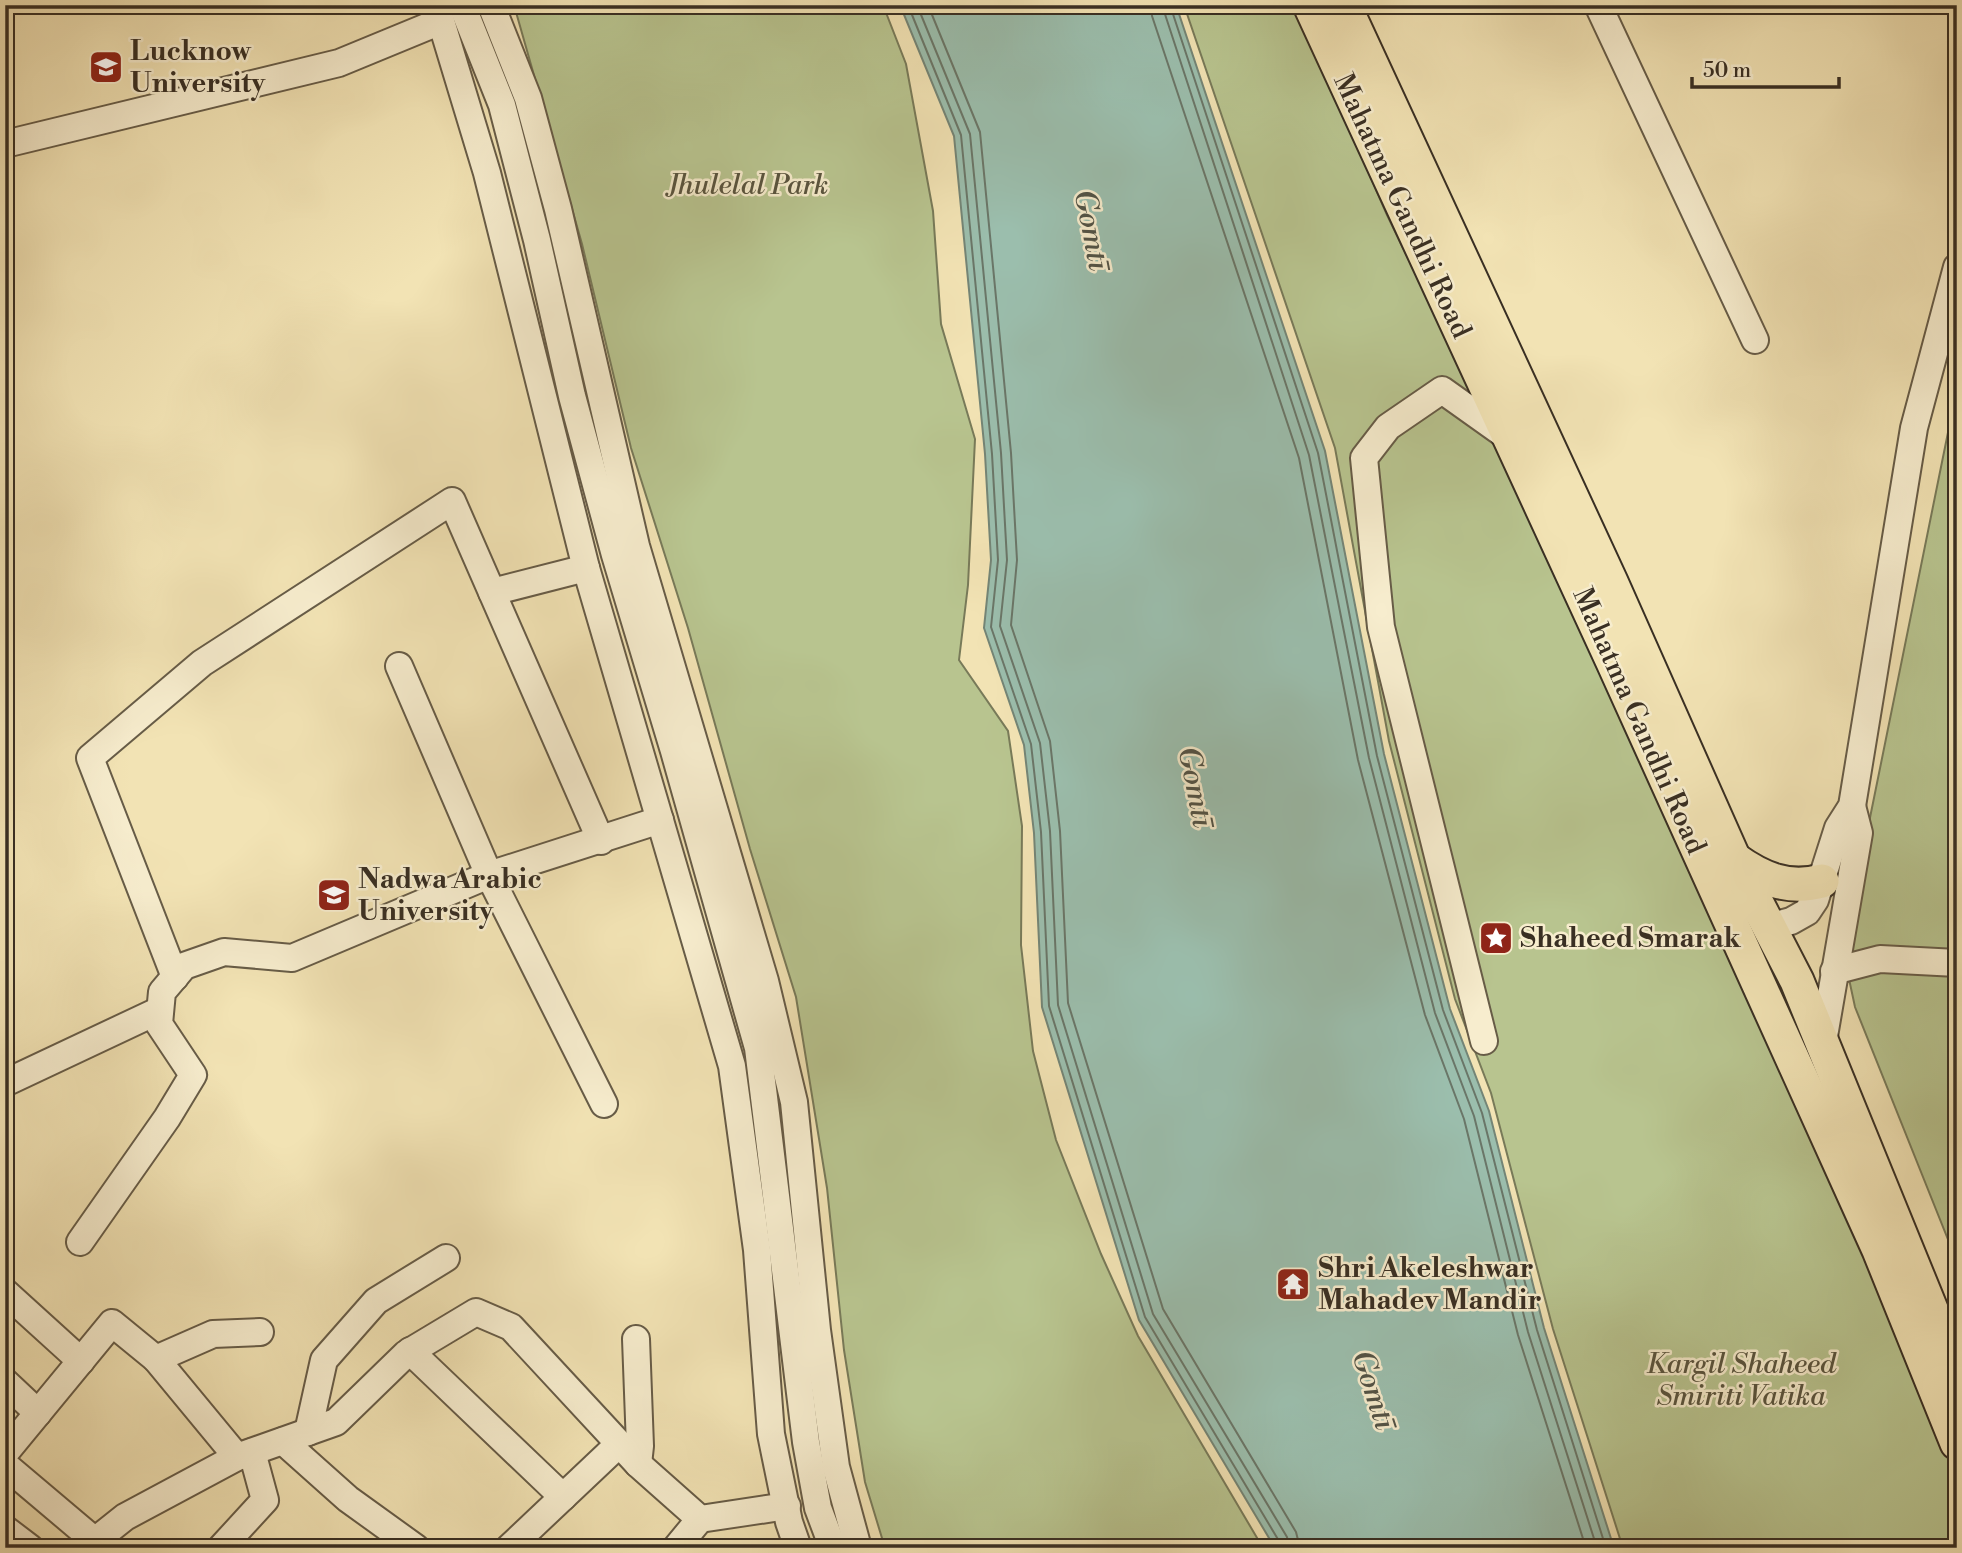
<svg xmlns="http://www.w3.org/2000/svg" width="1962" height="1553" viewBox="0 0 1962 1553" font-family="'Libre Bodoni',serif">
  <style>
    .green { fill: #b8c48f; stroke: #787a59; stroke-width: 2 }
    .water { fill: #9bbead; stroke: #748576; stroke-width: 2 }
    .lines { fill: none; stroke-linecap: round; stroke-linejoin: round }
    .shore { stroke: #6a7668; stroke-width: 2 }
    .minor-casing { stroke: #675c47; stroke-width: 30 }
    .major-casing { stroke: #392f23; stroke-width: 37 }
    .minor { stroke: #f7edce; stroke-width: 26 }
    .major { stroke: #f2e3b4; stroke-width: 33 }
    .labels { text-anchor: middle; dominant-baseline: central; stroke-width: 5; stroke-linejoin: round; paint-order: stroke }
    .poi-label { font-size: 28px; font-weight: bold; fill: #392f23; stroke: #f7edce; text-anchor: start }
    .park-label { font-size: 28px; font-style: italic; fill: #59543e; stroke: #f7edce }
    .street-label { font-size: 28px; fill: #392f23; stroke: #f7edce }
    .water-label { font-size: 30px; font-style: italic; fill: #525346; stroke: #f7edce }
  </style>
  <rect width="100%" height="100%" fill="#f2e3b4"/>
  <filter id="stains"><feTurbulence type="fractalNoise" baseFrequency=".00286" numOctaves="4"/><feColorMatrix values="0 0 0 0 .2 0 0 0 0 .09 0 0 0 0 .02 0 0 0 .5 -.17"/></filter>
  <radialGradient id="worn" r=".72"><stop offset=".6" stop-color="#630" stop-opacity="0"/><stop offset="1" stop-color="#630" stop-opacity=".3"/></radialGradient>
  <g class="green">
    <polygon points="514,5 883,5 906,64 933,211 941,324 975,439 968,585 959,660 1008,731 1022,826 1021,945 1033,1051 1056,1140 1101,1254 1138,1336 1263,1548 885,1548 865,1482 844,1350 827,1188 796,997 750,849 688,628 631,448 582,244"/>
    <polygon points="1184,5 1296,5 1387,215 1529,508 1823,1156 1957,1476 1957,1548 1623,1548 1553,1329 1491,1093 1455,999 1389,741 1335,448"/>
    <polygon points="1957,388 1957,1262 1855,1007 1843,951"/>
  </g>
  <polygon class="water" points="900,5 1176,5 1325,451 1384,754 1450,1009 1489,1111 1544,1328 1614,1548 1275,1548 1139,1320 1042,1007 1034,833 1024,745 984,628 991,560 985,454 954,136"/>
  <g class="lines">
    <g class="shore">
      <polyline points="908,5 961,135 992,454 998,560 991,627 1031,744 1041,832 1049,1006 1145,1317 1279,1541 1280,1548"/>
      <polyline points="917,5 970,134 1001,453 1007,560 1000,626 1040,743 1050,831 1058,1005 1153,1314 1287,1537 1289,1548"/>
      <polyline points="928,5 980,132 1011,453 1017,560 1011,625 1050,741 1060,831 1068,1003 1163,1309 1296,1532 1300,1548"/>
      <polyline points="1151,5 1152,16 1299,458 1358,760 1425,1015 1464,1119 1518,1335 1586,1548"/>
      <polyline points="1162,5 1309,455 1369,758 1435,1013 1474,1116 1528,1332 1597,1548"/>
      <polyline points="1170,5 1318,453 1377,756 1443,1010 1482,1113 1537,1330 1606,1548"/>
    </g>
    <g class="minor-casing">
      <g id="minor">
        <polyline points="433,5 441,21 487,173 586,568 732,1066 757,1250 771,1434 789,1522 798,1548"/>
        <polyline points="462,5 502,105 537,240 572,396 615,555 674,751 758,1048 806,1442 818,1508 833,1548"/>
        <polyline points="491,5 528,98 558,209 636,546 765,981 794,1102 817,1330 836,1467 858,1548"/>
        <polyline points="1598,5 1755,340"/>
        <polyline points="5,144 339,63 441,21"/>
        <polyline points="492,592 586,568"/>
        <polyline points="399,666 489,875 604,1104"/>
        <polyline points="1769,927 1791,921 1807,912 1815,900 1838,828 1852,806 1914,428 1957,267"/>
        <polyline points="1834,971 1880,959 1957,963"/>
        <polyline points="175,977 90,758 202,663 452,501 601,841"/>
        <polyline points="1484,1041 1381,627 1364,458 1388,427 1442,390 1508,437"/>
        <polyline points="1823,1042 1859,833 1852,806"/>
        <polyline points="5,1083 160,1010"/>
        <polyline points="80,1242 167,1118 193,1075 159,1024 162,992 184,966 224,952 292,958 489,875 660,820"/>
        <polyline points="5,1292 81,1361"/>
        <polyline points="636,1339 640,1446 638,1464"/>
        <polyline points="410,1351 563,1497"/>
        <polyline points="156,1359 213,1334 260,1332"/>
        <polyline points="5,1382 38,1413"/>
        <polyline points="308,1432 324,1360 376,1301 446,1258"/>
        <polyline points="283,1441 348,1499 416,1548"/>
        <polyline points="5,1453 112,1323 156,1359 237,1457"/>
        <polyline points="5,1465 95,1541"/>
        <polyline points="5,1529 30,1548"/>
        <polyline points="86,1548 125,1517 237,1457 336,1422 406,1354 476,1312 511,1327 638,1464 700,1519 787,1506"/>
        <polyline points="221,1548 265,1500 252,1452"/>
        <polyline points="509,1548 619,1444"/>
        <polyline points="676,1548 700,1519"/>
      </g>
    </g>
    <g class="major-casing">
      <g id="major">
        <polyline points="1310,5 1613,662 1879,1250 1957,1443"/>
        <polyline points="1344,5 1611,582 1734,859 1797,981 1957,1373"/>
        <path d="M1734,859C1762,879 1788,890 1822,881"/>
      </g>
    </g>
    <use href="#minor" class="minor"/>
    <use href="#major" class="major"/>
  </g>
  <defs>
    <g id="university-square" transform="scale(1.75)"><rect x="-9" y="-9" width="18" height="18" rx="4" fill="#8f2418" stroke="#f7edce"/><path d="M0-5L7-2L0 1L-7-2ZM-4 1L0 2.5L4 1V4Q0 6-4 4Z" fill="#fff"/></g>
    <g id="sight-square" transform="scale(1.75)"><rect x="-9" y="-9" width="18" height="18" rx="4" fill="#8f2418" stroke="#f7edce"/><path d="M0-6L1.8-2.2L6-1.7L2.9 1.2L3.7 5.4L0 3.3L-3.7 5.4L-2.9 1.2L-6-1.7L-1.8-2.2Z" fill="#fff"/></g>
    <g id="temple-square" transform="scale(1.75)"><rect x="-9" y="-9" width="18" height="18" rx="4" fill="#8f2418" stroke="#f7edce"/><path d="M0-6L5-2H3V0L6.5 2.5H4V6H1.5V3h-3V6H-4V2.5H-6.5L-3 0V-2H-5Z" fill="#fff"/></g>
  </defs>
  <g fill-rule="evenodd">
    <use href="#university-square" x="106" y="67"/>
    <use href="#university-square" x="334" y="895"/>
    <use href="#sight-square" x="1496" y="938"/>
    <use href="#temple-square" x="1293" y="1284"/>
  </g>
  <g class="labels">
    <g class="poi-label">
      <text x="130" y="51">Lucknow<tspan x="130" dy="32">University</tspan></text>
      <text x="358" y="879">Nadwa Arabic<tspan x="358" dy="32">University</tspan></text>
      <text x="1520" y="938">Shaheed Smarak</text>
      <text x="1318" y="1268">Shri Akeleshwar<tspan x="1318" dy="32">Mahadev Mandir</tspan></text>
    </g>
    <g class="park-label">
      <text x="748" y="185">Jhulelal Park</text>
      <text x="1741" y="1364">Kargil Shaheed<tspan x="1741" dy="32">Smiriti Vatika</tspan></text>
    </g>
    <g class="street-label">
      <text transform="translate(1402 206) rotate(65)">Mahatma Gandhi Road</text>
      <text transform="translate(1639 721) rotate(66)">Mahatma Gandhi Road</text>
    </g>
    <g class="water-label">
      <text transform="translate(1091 230) rotate(79)">Gomtī</text>
      <text transform="translate(1195 787) rotate(79)">Gomtī</text>
      <text transform="translate(1373 1390) rotate(72)">Gomtī</text>
    </g>
  </g>
  <rect width="1962" height="1553" fill="none" stroke="#f2e3b4" stroke-width="28"/>
  <rect x="7" y="7" width="1948" height="1539" fill="none" stroke="#392f23" stroke-width="3.5"/>
  <rect x="14" y="14" width="1934" height="1525" fill="none" stroke="#392f23" stroke-width="2"/>
  <path d="M1692 77v10h147v-10" fill="none" stroke="#392f23" stroke-width="3.5"/>
  <text x="1703" y="77" font-size="21" fill="#392f23" stroke="#f7edce" stroke-width="5" paint-order="stroke">50 m</text>
  <rect width="100%" height="100%" filter="url(#stains)"/>
  <rect width="100%" height="100%" fill="url(#worn)"/>
</svg>
